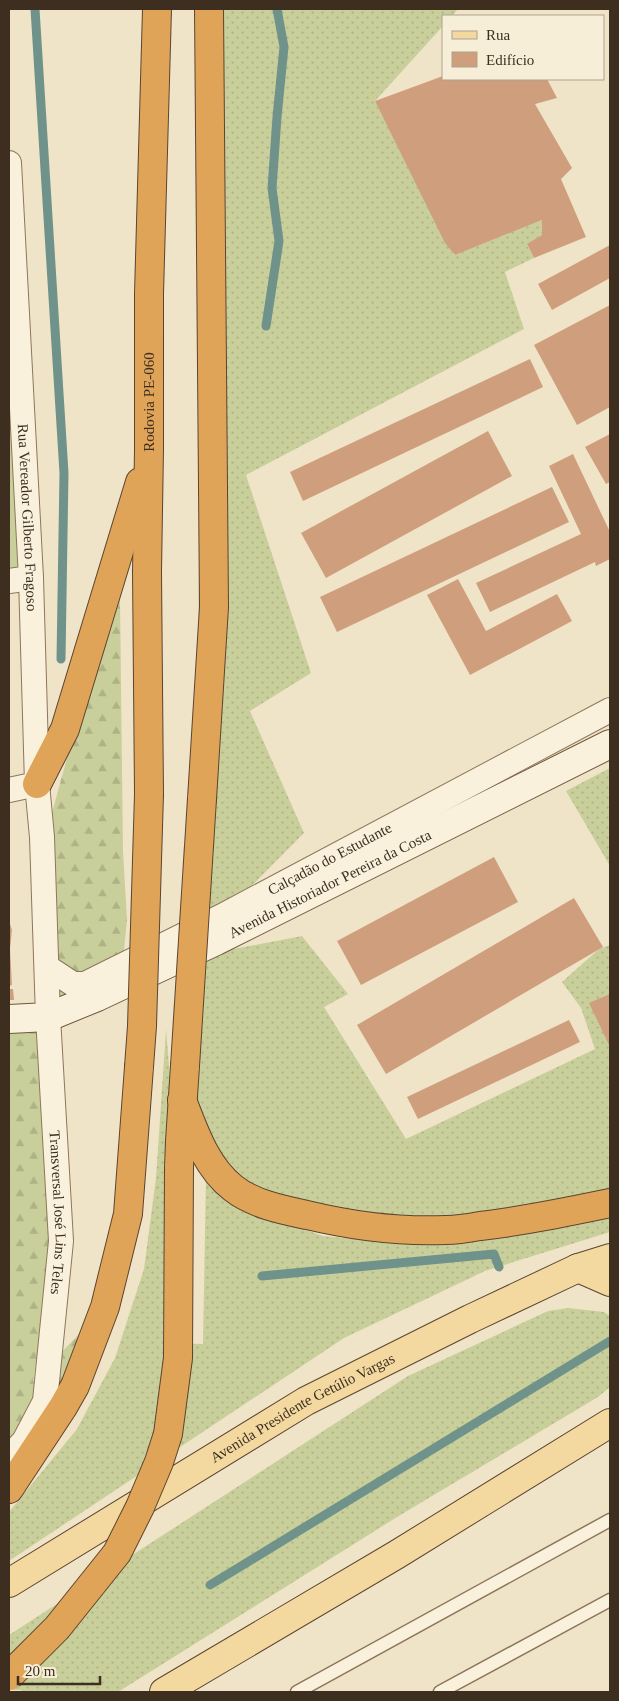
<svg xmlns="http://www.w3.org/2000/svg" width="619" height="1701" viewBox="0 0 619 1701" font-family="Georgia,serif">
  <style>
    .grass { fill: url(#grass-dots) }
    .forest { fill: url(#forest-firs) }
    .park { fill: url(#park-tufts) }
    .lines { fill: none; stroke-linecap: round; stroke-linejoin: round }
    .stream { stroke: #6f938a; stroke-width: 9 }
    .building { fill: #cf9f7d }
    .lane-casing { stroke: #8d765c; stroke-width: 15 }
    .street-casing { stroke: #8d765c; stroke-width: 26 }
    .secondary-casing { stroke: #6f573f; stroke-width: 30 }
    .primary-casing { stroke: #5b4430; stroke-width: 30 }
    .highway-casing { stroke: #5b4430; stroke-width: 30 }
    .lane { stroke: #faf1dc; stroke-width: 12 }
    .street { stroke: #faf1dc; stroke-width: 24 }
    .secondary { stroke: #faf1dc; stroke-width: 28 }
    .primary { stroke: #f3d9a0; stroke-width: 28 }
    .highway { stroke: #e0a458; stroke-width: 28 }
    .highway-bridge-casing { stroke: #5b4430; stroke-width: 30; stroke-linecap: butt }
    .highway-bridge { stroke: #e0a458; stroke-width: 28 }
    .labels { text-anchor: middle; dominant-baseline: central; stroke-width: 5; stroke-linejoin: round; paint-order: stroke }
    .street-label { font-size: 15px; fill: #3d2e20; stroke: #f7eed8 }
  </style>
  <defs>
    <pattern id="grass-dots" width="8" height="8" patternUnits="userSpaceOnUse" patternTransform="scale(1.25)"><rect width="8" height="8" fill="#c9cf9b"/><path d="M2 2h.1M6 6h.1" fill="none" stroke="#aeb285" stroke-width="1.8" stroke-linecap="round"/></pattern>
    <pattern id="forest-firs" width="22" height="20" patternUnits="userSpaceOnUse" patternTransform="scale(1.25)"><rect width="22" height="20" fill="#c9cf9b"/><path d="M5 1l3.5 6h-7zM16 11l3.5 6h-7z" fill="#aeb285"/></pattern>
    <pattern id="park-tufts" width="24" height="20" patternUnits="userSpaceOnUse" patternTransform="scale(1.25)"><rect width="24" height="20" fill="#c9cf9b"/><path d="M3 7l-1-3M5 7V3M7 7l1-3M15 17l-1-3M17 17v-4M19 17l1-3" fill="none" stroke="#aeb285"/></pattern>
  </defs>
  <rect width="100%" height="100%" fill="#f0e4c8"/>
  <g class="grass">
    <polygon points="204,9 458,9 452,16 443,16 443,26 375,101 454,255 542,220 542,235 527,245 534,258 505,272 524,329 246,475 311,673 250,711 304,833 222,916 196,906"/>
    <polygon points="610,768 610,866 566,791"/>
    <polygon points="302,936 348,994 324,1007 406,1139 595,1049 581,1008 562,982 599,949 610,945 610,1203 567,1212 372,1222 253,1189 180,1141 192,957"/>
    <polygon points="166,1029 171,1089 163,1343 203,1344 206,1174 240,1206 323,1236 407,1244 502,1235 610,1214 610,1232 485,1271 344,1338 9,1561 9,1512 77,1429 115,1358 144,1269 156,1178"/>
    <polygon points="568,1308 604,1312 610,1316 610,1387 598,1397 397,1517 118,1692 20,1692 22,1690 9,1690 9,1635 408,1376 548,1311"/>
  </g>
  <g class="forest">
    <polygon points="120,600 123,851 127,920 121,980 55,1002 50,820 67,758"/>
    <polygon points="48,1017 53,1242 33,1382 105,1307 9,1489 9,1019"/>
  </g>
  <polygon class="park" points="9,317 18,564 15,570 9,573"/>
  <g class="lines">
    <g class="stream">
      <polyline points="35,9 64,473 61,659"/>
      <polyline points="266,326 279,241 272,188 277,117 284,47 277,9"/>
      <polyline points="262,1276 494,1254 499,1267"/>
      <polyline points="210,1585 610,1341"/>
    </g>
  </g>
  <g class="building">
    <polygon points="443,76 443,79 547,79 557,98 535,104 572,168 561,179 586,237 534,258 527,244 542,235 542,220 455,255 445,243 375,101"/>
    <polygon points="610,245 610,278 552,310 538,284"/>
    <polygon points="610,305 610,407 577,425 534,345"/>
    <polygon points="530,359 543,387 303,501 290,472"/>
    <polygon points="488,431 512,476 326,578 301,533"/>
    <polygon points="610,434 610,482 606,484 585,447"/>
    <polygon points="573,454 610,532 610,559 596,566 595,562 490,612 476,583 581,534 549,466"/>
    <polygon points="552,487 569,522 337,632 320,597"/>
    <polygon points="458,579 486,631 557,594 572,621 470,675 427,595"/>
    <polygon points="494,857 518,902 361,985 337,941"/>
    <polygon points="574,898 603,947 386,1074 357,1025"/>
    <polygon points="9,921 12,930 10,949 12,985 9,986"/>
    <polygon points="9,989 13,989 14,1000 9,1000"/>
    <polygon points="610,994 610,1047 589,1003"/>
    <polygon points="569,1020 580,1042 418,1119 407,1097"/>
  </g>
  <g class="lines">
    <g class="lane-casing">
      <g id="lane">
        <polyline points="297,1692 610,1520"/>
        <polyline points="440,1692 610,1600"/>
      </g>
    </g>
    <g class="street-casing">
      <g id="street">
        <path id="s1" d="M9,163L31,578L37,784L42,837L48,1017L61,1241L45,1401L24,1441L9,1457"/>
        <polyline points="9,581 31,578"/>
        <polyline points="9,790 37,784"/>
        <path id="s2" d="M47,967L73,984H85L222,916L610,710"/>
      </g>
    </g>
    <g class="secondary-casing">
      <g id="secondary">
        <path id="s3" d="M9,1019L48,1017L97,997L216,941L610,744"/>
      </g>
    </g>
    <g class="primary-casing">
      <g id="primary">
        <polyline points="578,1268 610,1282"/>
        <path id="s4" d="M9,1583L306,1401L470,1319L578,1268L610,1258"/>
        <polyline points="164,1692 396,1555 610,1423"/>
      </g>
    </g>
    <g class="highway-casing">
      <g id="highway">
        <polyline points="37,784 65,729 140,482"/>
        <path id="s5" d="M149,794L147,572L149,449V294L157,9"/>
        <polyline points="202,799 214,607 209,9"/>
        <path d="M182,1100C194,1131 206,1167 233,1188C253,1204 283,1210 307,1215C353,1226 399,1232 446,1230C457,1230 469,1228 480,1226C524,1221 567,1212 610,1203"/>
        <polyline points="179,1168 180,1141 185,1066"/>
        <polyline points="9,1489 63,1407 75,1386 105,1307 128,1214 139,1067"/>
      </g>
    </g>
    <use href="#lane" class="lane"/>
    <use href="#street" class="street"/>
    <use href="#secondary" class="secondary"/>
    <use href="#primary" class="primary"/>
    <use href="#highway" class="highway"/>
    <g class="highway-bridge-casing">
      <g id="highway-bridge">
        <polyline points="185,1066 202,799"/>
        <polyline points="139,1067 142,1026 149,794"/>
        <polyline points="9,1676 57,1628 117,1553 140,1507 159,1462 168,1434 178,1358 179,1168"/>
      </g>
    </g>
    <use href="#highway-bridge" class="highway-bridge"/>
  </g>
  <g class="labels">
    <g class="street-label">
      <text stroke="none"><textPath href="#s5" startOffset="392">Rodovia PE-060</textPath></text>
      <text stroke="none"><textPath href="#s1" startOffset="355">Rua Vereador Gilberto Fragoso</textPath></text>
      <text stroke="none"><textPath href="#s2" startOffset="318">Calçadão do Estudante</textPath></text>
      <text stroke="none"><textPath href="#s3" startOffset="351">Avenida Historiador Pereira da Costa</textPath></text>
      <text stroke="none"><textPath href="#s1" startOffset="1051">Transversal José Lins Teles</textPath></text>
      <text stroke="none"><textPath href="#s4" startOffset="342">Avenida Presidente Getúlio Vargas</textPath></text>
    </g>
  </g>
  <rect width="619" height="1701" fill="none" stroke="#3d2e20" stroke-width="20"/>
  <rect x="442" y="15" width="162" height="65" fill="#f7eed8" stroke="#ada18e"/>
  <rect x="452" y="31" width="25" height="8" fill="#f3d9a0" stroke="#ada18e"/>
  <text x="486" y="40" font-size="15" fill="#3d2e20">Rua</text>
  <rect x="452" y="52" width="25" height="15" fill="#cf9f7d" stroke="#ada18e"/>
  <text x="486" y="65" font-size="15" fill="#3d2e20">Edifício</text>
  <path d="M18 1676v8h82v-8" fill="none" stroke="#3d2e20" stroke-width="2.5"/>
  <text x="25" y="1676" font-size="15" fill="#3d2e20" stroke="#f7eed8" stroke-width="4" paint-order="stroke">20 m</text>
</svg>
